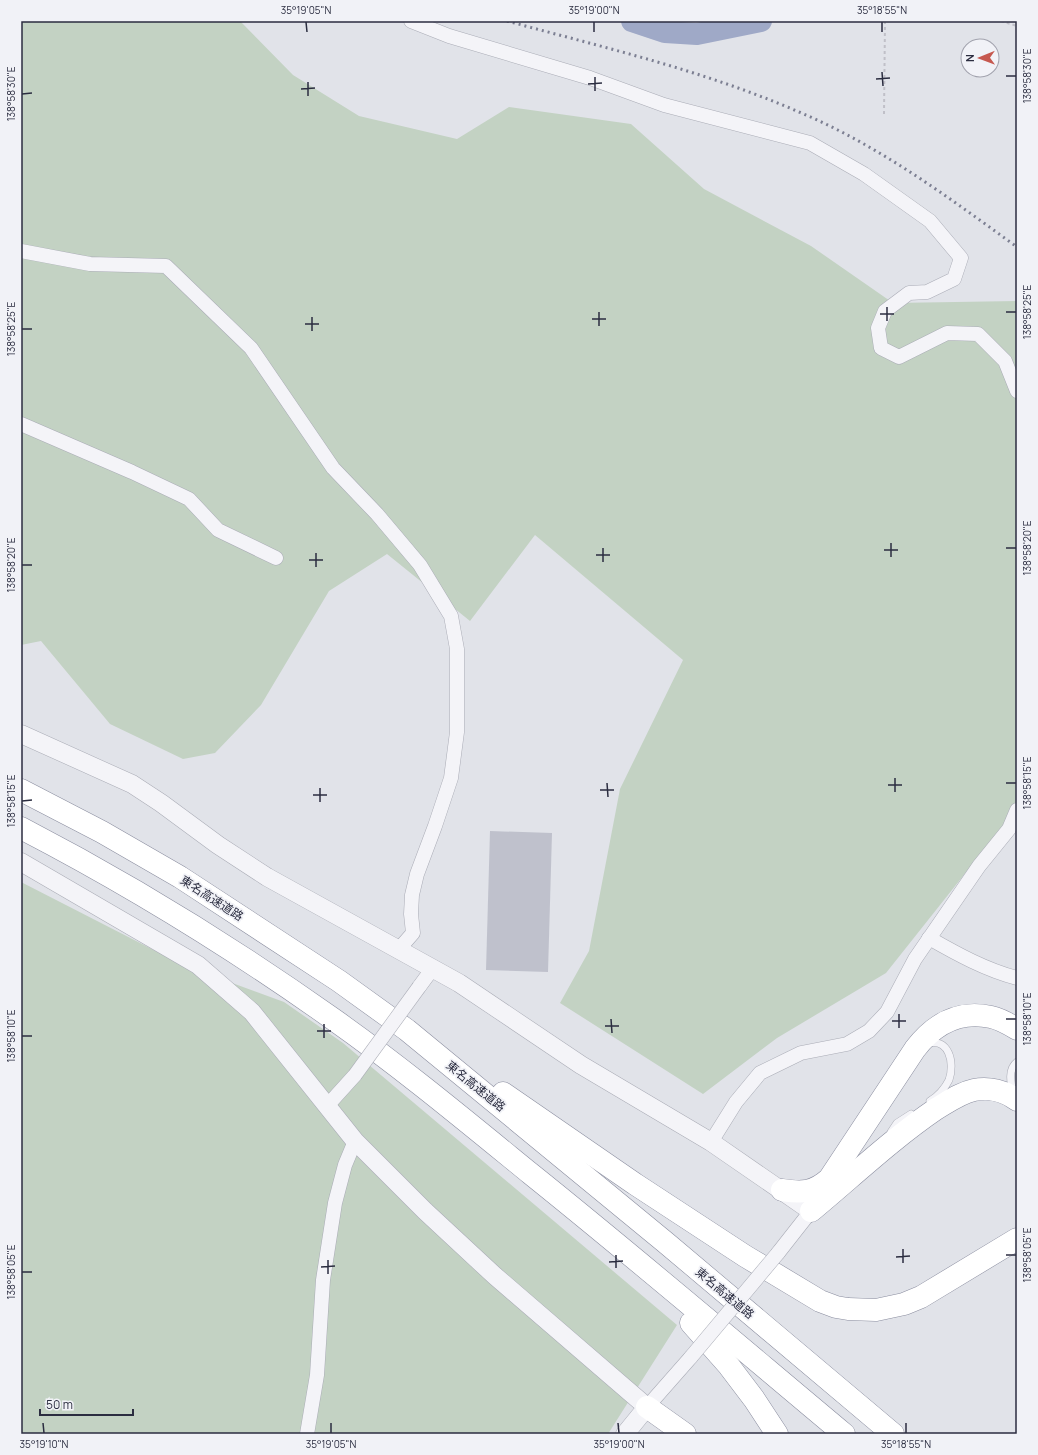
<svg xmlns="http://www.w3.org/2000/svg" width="1038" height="1455" viewBox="0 0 1038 1455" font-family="Manrope,'Noto Sans JP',sans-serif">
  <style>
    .green { fill: #c3d2c3 }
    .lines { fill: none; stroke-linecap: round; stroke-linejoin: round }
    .river { stroke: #9fa9c7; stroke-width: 22 }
    .building { fill: #bfc1cc }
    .service-casing { stroke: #aaacb6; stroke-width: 8 }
    .minor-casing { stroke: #aaacb6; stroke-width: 15 }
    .tertiary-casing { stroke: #aaacb6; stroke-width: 19 }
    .motorway-casing { stroke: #8a8d9f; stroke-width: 23 }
    .path { stroke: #c0c0c8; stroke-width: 2; stroke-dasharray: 3 3; stroke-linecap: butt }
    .service { stroke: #f4f4f8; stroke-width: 7 }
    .minor { stroke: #f4f4f8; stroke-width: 14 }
    .tertiary { stroke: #f4f4f8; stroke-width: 18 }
    .motorway { stroke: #fff; stroke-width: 22 }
    .rail { stroke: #7c7f92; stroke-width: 3; stroke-dasharray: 2 4; stroke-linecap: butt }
    .minor-bridge-casing { stroke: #aaacb6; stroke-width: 15; stroke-linecap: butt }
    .minor-bridge { stroke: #f4f4f8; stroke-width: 14 }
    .ticks { fill: none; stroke: #2b2d40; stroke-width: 1.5 }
    .labels { text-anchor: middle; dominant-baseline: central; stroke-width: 3.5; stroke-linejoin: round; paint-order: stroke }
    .street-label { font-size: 12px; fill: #2b2d40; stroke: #f1f2f7 }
    .neatline { fill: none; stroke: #2b2d40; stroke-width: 1.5 }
    .ticks-label { font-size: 10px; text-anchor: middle; fill: #2b2d40 }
  </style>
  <rect width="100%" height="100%" fill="#e1e3e9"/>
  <g class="green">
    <polygon points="21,21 240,21 293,75 359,116 457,139 509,107 631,124 704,189 811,246 893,303 1017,301 1017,812 994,837 886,973 777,1038 703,1094 560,1003 589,951 620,789 683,660 535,535 470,621 387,554 329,591 261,705 215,753 183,759 110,724 41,641 21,645"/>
    <polygon points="21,882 183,965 284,1002 343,1043 677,1325 608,1434 21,1434"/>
  </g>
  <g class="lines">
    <polyline class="river" points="632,21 665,32 697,34 761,21"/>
  </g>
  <polygon class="building" points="490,831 552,833 548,972 486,970"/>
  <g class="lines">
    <g class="service-casing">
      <g id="service">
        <path d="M926,1044C949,1036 955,1063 949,1080C945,1088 938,1096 930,1101"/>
        <path d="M1014,1092C1010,1083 1008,1069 1017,1062"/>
        <polyline points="891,1132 897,1123 911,1114"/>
      </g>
    </g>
    <g class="minor-casing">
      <g id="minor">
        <polyline points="411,21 449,36 590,78 664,105 810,143 864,174 930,221 961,258 954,279 927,292 909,293 885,311 878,328 881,348 899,357 947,333 978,334 1005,361 1017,391"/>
        <polyline points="21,251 90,264 166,266 251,348 333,468 377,514 420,565 451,616 457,649 457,732 451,778 435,826 417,874 412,895 411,914 413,933 399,949"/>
        <polyline points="21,424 132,472 189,499 218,530 276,558"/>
        <path d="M929,938C957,954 986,970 1017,978"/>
        <polyline points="419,987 433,968"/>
        <polyline points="327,1106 355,1075"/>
        <polyline points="711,1142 736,1102 760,1073 801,1053 847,1044 869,1031 887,1012 915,959 979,866 1009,829 1017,810"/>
        <polyline points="778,1253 811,1211"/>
        <polyline points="647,1407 691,1357"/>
        <polyline points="307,1434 317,1375 323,1280 335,1203 345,1165 355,1141"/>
      </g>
    </g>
    <g class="tertiary-casing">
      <g id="tertiary">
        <polyline points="21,734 132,784 161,803 218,845 267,877 459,983 581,1065 711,1142 811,1211"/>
        <polyline points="21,862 198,965 252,1012 355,1141 425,1211 495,1276 647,1407 625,1434"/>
      </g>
    </g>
    <g class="motorway-casing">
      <g id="motorway">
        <polyline points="21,790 102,832 180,877 339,981 407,1030 665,1242 893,1434"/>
        <path d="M21,828C129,884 233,948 333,1019C401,1067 466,1121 531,1174C637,1259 740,1347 844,1434"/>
        <polyline points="503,1093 635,1184 745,1256 820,1301 836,1307 848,1309 876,1310 904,1304 921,1297 1017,1239"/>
        <path d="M782,1190C802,1193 813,1193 829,1179L915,1049C934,1024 959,1010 991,1017C1000,1019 1009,1024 1017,1029"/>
        <path d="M811,1211C852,1177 892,1139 936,1109C948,1102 960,1093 974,1090C989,1087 1005,1091 1017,1100"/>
        <polyline points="691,1323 729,1366 754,1399 777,1434"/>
        <polyline points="647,1407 685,1434"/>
      </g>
    </g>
    <g class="path">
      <polyline points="1001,21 1017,26"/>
      <polyline points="884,114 885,21"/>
    </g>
    <use href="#service" class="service"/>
    <use href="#minor" class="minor"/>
    <use href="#tertiary" class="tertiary"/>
    <use href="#motorway" class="motorway"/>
    <path class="rail" d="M507,21C606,48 705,71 799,112C878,145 948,197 1017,247"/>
    <g class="minor-bridge-casing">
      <g id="minor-bridge">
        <polyline points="355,1075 419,987"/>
        <polyline points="691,1357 778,1253"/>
      </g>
    </g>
    <use href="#minor-bridge" class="minor-bridge"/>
  </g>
  <path class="ticks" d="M306,22L307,32M594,22V32M882,22V32M882,72L883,86M1006,76H1016M595,77V91M876,79L890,78M308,82V96M588,84L602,83M301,89L315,88M22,94L32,93M887,307V321M599,312V326M1006,312H1016M880,314H894M312,317V331M592,319H606M305,324H319M22,329H32M891,543V557M603,548V562M1006,548H1016M884,550H898M316,553V567M596,555H610M309,560H323M22,565H32M895,778V792M607,783L608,797M1006,783H1016M888,785H902M320,788V802M600,790H614M313,795H327M22,801L32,800M899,1014V1028M611,1019L612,1033M1006,1019H1016M892,1021H906M324,1024V1038M605,1026H619M317,1031H331M22,1036H32M903,1249V1263M616,1255V1268M1006,1255H1016M896,1257L910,1256M328,1260V1274M609,1262L623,1261M321,1267L335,1266M22,1272H32M43,1423L44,1433M331,1423V1433M618,1423L619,1433M906,1423V1433"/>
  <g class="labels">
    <g class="street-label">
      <text transform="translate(212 898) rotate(33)">東名高速道路</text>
      <text transform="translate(476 1086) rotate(39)">東名高速道路</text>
      <text transform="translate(725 1293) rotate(40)">東名高速道路</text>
    </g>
  </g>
  <rect width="1038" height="1455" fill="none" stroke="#f1f2f7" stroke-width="44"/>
  <g transform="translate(980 58) rotate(269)"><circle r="19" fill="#f1f2f7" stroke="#a2a3ae"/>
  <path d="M0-3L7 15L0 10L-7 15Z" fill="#c6584f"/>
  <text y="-6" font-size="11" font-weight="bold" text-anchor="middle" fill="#2b2d40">N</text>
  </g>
  <path d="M40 1409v6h93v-6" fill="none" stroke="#2b2d40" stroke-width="2"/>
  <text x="46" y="1409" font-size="12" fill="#2b2d40" stroke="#f1f2f7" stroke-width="3" paint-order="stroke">50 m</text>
  <rect x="22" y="22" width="994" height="1411" class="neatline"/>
  <g class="ticks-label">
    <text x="306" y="14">35°19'05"N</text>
    <text x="594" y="14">35°19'00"N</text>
    <text x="882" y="14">35°18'55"N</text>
    <text transform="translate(1027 76) rotate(-90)" y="4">138°58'30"E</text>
    <text transform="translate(11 94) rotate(-90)" y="4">138°58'30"E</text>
    <text transform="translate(1027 312) rotate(-90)" y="4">138°58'25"E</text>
    <text transform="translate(11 329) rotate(-90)" y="4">138°58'25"E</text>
    <text transform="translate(1027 548) rotate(-90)" y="4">138°58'20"E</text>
    <text transform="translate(11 565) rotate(-90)" y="4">138°58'20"E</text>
    <text transform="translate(1027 783) rotate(-90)" y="4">138°58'15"E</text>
    <text transform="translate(11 801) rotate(-90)" y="4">138°58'15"E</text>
    <text transform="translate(1027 1019) rotate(-90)" y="4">138°58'10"E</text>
    <text transform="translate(11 1036) rotate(-90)" y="4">138°58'10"E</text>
    <text transform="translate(1027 1255) rotate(-90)" y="4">138°58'05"E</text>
    <text transform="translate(11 1272) rotate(-90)" y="4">138°58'05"E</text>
    <text x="44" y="1448">35°19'10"N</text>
    <text x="331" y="1448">35°19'05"N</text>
    <text x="619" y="1448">35°19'00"N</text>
    <text x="906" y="1448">35°18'55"N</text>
  </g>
</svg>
